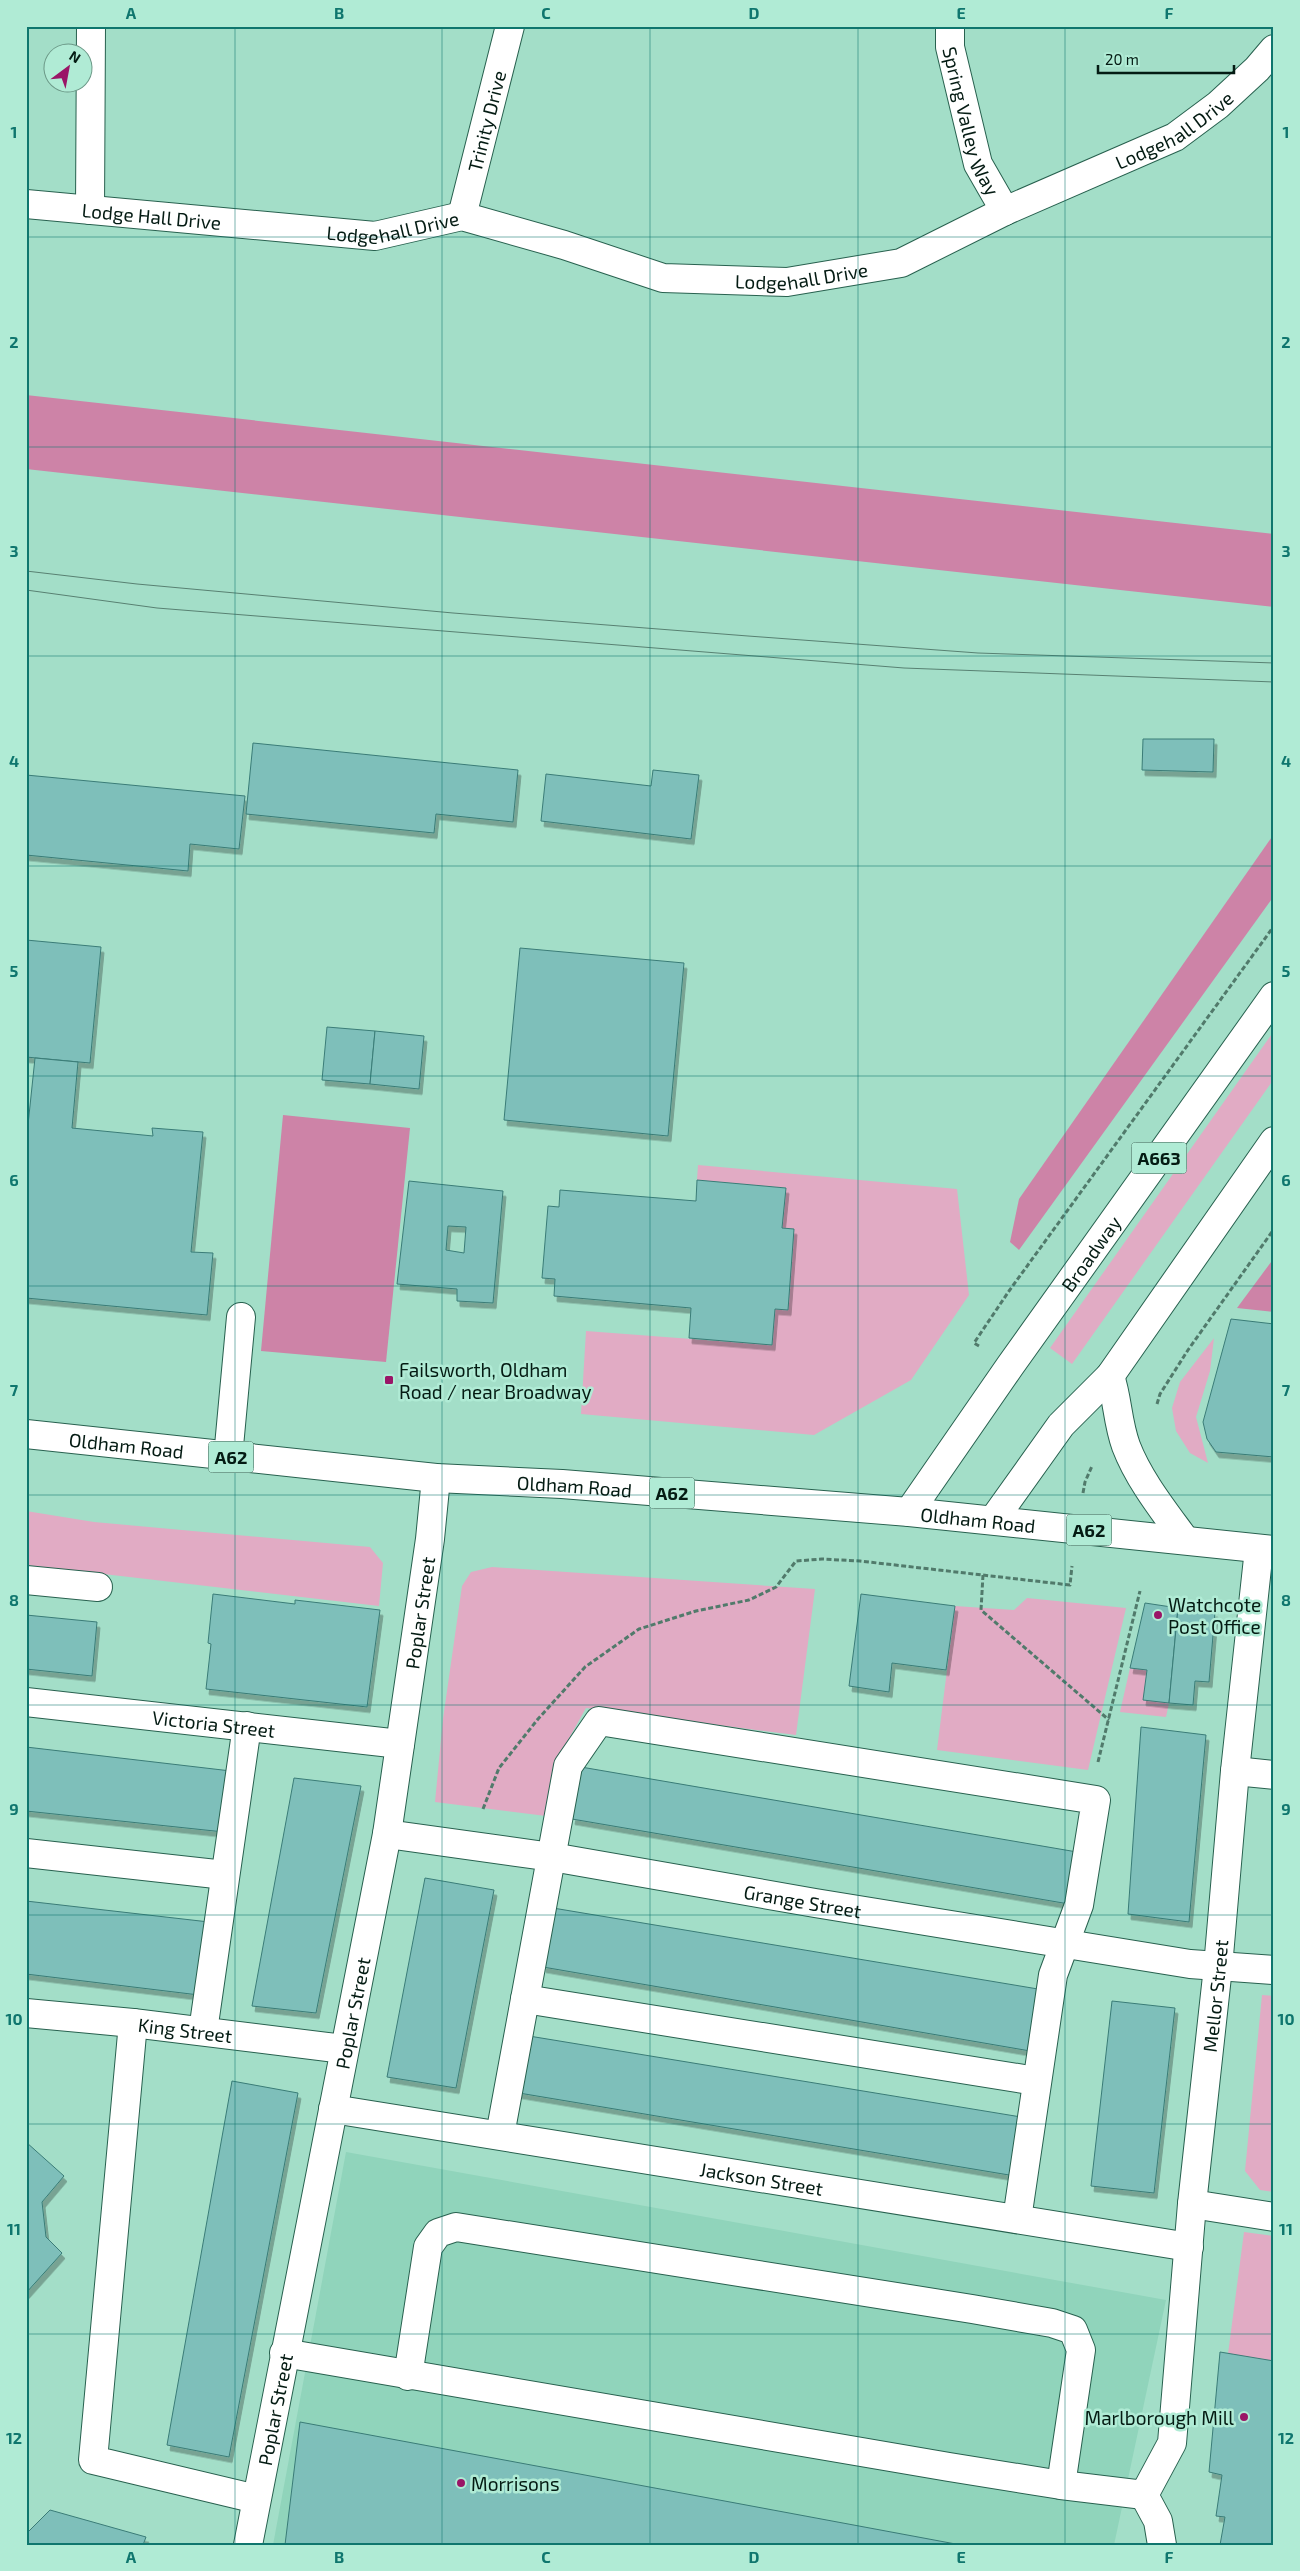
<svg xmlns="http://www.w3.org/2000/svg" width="1300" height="2571" viewBox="0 0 1300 2571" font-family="'Exo 2',sans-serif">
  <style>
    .built { fill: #90d4bb }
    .green { fill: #e1abc4 }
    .forest { fill: #cd83a7 }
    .building { fill: #7ebfba; stroke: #3a7c77; fill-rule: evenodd; filter: url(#shadow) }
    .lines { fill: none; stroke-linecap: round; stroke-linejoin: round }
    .minor-casing { stroke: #28614f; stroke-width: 30 }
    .highway-casing { stroke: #28614f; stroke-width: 30 }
    .path { stroke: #517a6b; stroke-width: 3; stroke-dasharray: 5 2.5; stroke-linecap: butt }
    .minor { stroke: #fff; stroke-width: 28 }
    .highway { stroke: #fff; stroke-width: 28 }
    .tram { stroke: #588172; stroke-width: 1 }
    .grid { fill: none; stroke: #0f766e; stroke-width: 1; stroke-opacity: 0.55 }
    .poi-dot { fill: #9a1567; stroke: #b0ebd5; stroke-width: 2 }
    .labels { text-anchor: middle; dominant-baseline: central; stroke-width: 5; stroke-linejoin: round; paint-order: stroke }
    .shield { fill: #b0ebd5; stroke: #38594d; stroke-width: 1 }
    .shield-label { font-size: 18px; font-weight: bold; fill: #041b13 }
    .street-label { font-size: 19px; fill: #041b13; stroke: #b0ebd5 }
    .poi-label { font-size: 19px; fill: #041b13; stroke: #b0ebd5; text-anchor: start }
    .neatline { fill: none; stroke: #0f766e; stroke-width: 2 }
    .grid-label { font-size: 16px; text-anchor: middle; font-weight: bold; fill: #0f766e }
  </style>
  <defs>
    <filter id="shadow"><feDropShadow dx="3" dy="5.5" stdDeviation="0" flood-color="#0004"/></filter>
  </defs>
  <rect width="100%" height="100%" fill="#a3dec8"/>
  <polygon class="built" points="346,2152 1166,2300 1114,2545 273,2545"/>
  <g class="green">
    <polygon points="1274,1031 1274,1079 1072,1364 1050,1348"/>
    <polygon points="698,1165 957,1189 969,1295 911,1380 814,1435 581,1414 586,1331 772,1345 775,1309 788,1310 794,1230 782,1228 786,1188 697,1180"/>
    <polygon points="1214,1338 1210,1371 1196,1417 1208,1463 1190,1453 1176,1431 1172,1408 1180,1382"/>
    <polygon points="26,1511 94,1522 370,1547 383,1563 379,1606 26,1565"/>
    <polygon points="492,1567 815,1589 796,1735 586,1708 554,1765 546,1816 435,1802 443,1719 462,1586 471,1572"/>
    <polygon points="1027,1598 1126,1608 1088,1770 937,1750 955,1606 1014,1610"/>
    <polygon points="1130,1668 1147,1670 1169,1703 1166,1717 1120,1712"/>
    <polygon points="1262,1995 1274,1996 1274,2192 1260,2190 1245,2171"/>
    <polygon points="1244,2232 1274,2236 1274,2361 1228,2354"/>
  </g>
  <g class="forest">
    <polygon points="26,395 1274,534 1274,607 26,469"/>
    <polygon points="1274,834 1274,896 1019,1250 1010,1242 1019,1199"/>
    <polygon points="283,1115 410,1128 386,1362 261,1351"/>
    <polygon points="1274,1258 1274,1312 1237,1308"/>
  </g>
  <g class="building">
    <polygon points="1143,739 1214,739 1213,772 1142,770"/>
    <polygon points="253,743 518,770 513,822 436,814 434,833 246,814"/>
    <polygon points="653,770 699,775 691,839 541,821 546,774 651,786"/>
    <polygon points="26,775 245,796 239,849 190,844 188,871 26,855"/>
    <polygon points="26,940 101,947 90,1063 26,1057"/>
    <polygon points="520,948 684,963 668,1136 504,1120"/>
    <polygon points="327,1027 375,1031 370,1084 322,1080"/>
    <polygon points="375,1031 424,1036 419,1089 370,1084"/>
    <polygon points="35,1058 78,1062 72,1128 153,1136 152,1128 203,1132 191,1252 213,1253 207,1315 26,1298 26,1144"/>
    <polygon points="697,1180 786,1188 782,1228 794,1229 788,1310 775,1309 772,1345 689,1338 691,1308 554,1296 555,1279 542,1278 548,1206 559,1207 560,1190 696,1201"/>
    <path d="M409,1181L503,1191L493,1303L457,1301V1289L397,1284ZM448,1226L466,1227L464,1253L446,1250Z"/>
    <polygon points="1231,1319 1274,1324 1274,1457 1216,1452 1207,1439 1203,1422"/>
    <polygon points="213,1594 295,1604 295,1600 380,1610 367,1707 206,1689 211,1644 208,1643"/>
    <polygon points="861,1594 955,1606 946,1670 892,1663 889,1692 849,1686"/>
    <polygon points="1145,1603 1178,1608 1169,1703 1143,1700 1147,1670 1130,1668"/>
    <polygon points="1178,1608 1215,1612 1209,1682 1195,1681 1193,1705 1169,1703"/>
    <polygon points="26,1615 97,1622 92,1676 26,1669"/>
    <polygon points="1141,1727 1206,1735 1189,1922 1128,1914"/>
    <polygon points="26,1747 231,1771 224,1832 26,1811"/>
    <polygon points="581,1767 1077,1852 1069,1904 572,1819"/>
    <polygon points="294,1778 361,1786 316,2013 252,2006"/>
    <polygon points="425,1878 494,1890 456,2088 387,2077"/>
    <polygon points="26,1901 209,1922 199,1995 26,1974"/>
    <polygon points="553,1908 1044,1990 1036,2052 543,1967"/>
    <polygon points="1112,2001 1175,2008 1154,2193 1091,2186"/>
    <polygon points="529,2036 1021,2117 1015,2176 519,2093"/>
    <polygon points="232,2081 298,2093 229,2457 167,2445"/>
    <polygon points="26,2142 64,2176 42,2202 46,2237 62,2253 26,2293"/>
    <polygon points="1220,2352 1274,2361 1274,2545 1220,2545 1225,2517 1216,2516 1222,2475 1209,2472"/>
    <polygon points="300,2422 961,2545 285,2545"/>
    <polygon points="50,2510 146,2537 143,2545 26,2545 26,2534"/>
  </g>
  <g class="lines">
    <g class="minor-casing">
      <g id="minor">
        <path id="s1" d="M950,26V47L978,164L1005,211"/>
        <path id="s2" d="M26,204L375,236L462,216L564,245L663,278L787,282L901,263L1005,211L1175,137L1218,105L1257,69L1274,49"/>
        <polyline points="90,210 91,26"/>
        <path id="s3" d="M462,216L510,26"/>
        <polyline points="228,1457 241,1317"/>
        <polyline points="26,1580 98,1587"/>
        <path id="s4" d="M26,1702L400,1744"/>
        <polyline points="1235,1771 1274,1775"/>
        <path id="s5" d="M387,1834L552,1857L815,1903L1190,1964L1274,1970"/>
        <polyline points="26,1853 225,1875"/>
        <polyline points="525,1999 1036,2081"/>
        <path id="s6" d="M26,2013L133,2023L344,2049"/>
        <polyline points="133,2023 93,2460 256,2499"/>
        <polyline points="203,2031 247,1726"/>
        <path id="s7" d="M333,2109L1189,2247"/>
        <polyline points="500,2135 568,1766 599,1721 1096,1800 1079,1905 1053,1975 1017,2219"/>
        <polyline points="1192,2204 1274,2217"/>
        <path id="s8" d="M284,2353L949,2467L1061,2485L1144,2495L1172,2443L1192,2204L1218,1967L1235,1771L1259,1549"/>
        <polyline points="408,2376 428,2247 438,2233 456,2227 972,2309 1052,2323 1073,2330 1081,2350 1061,2485"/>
        <polyline points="1144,2495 1158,2521 1162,2545"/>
        <path id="s9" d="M248,2545L387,1834L430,1539L436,1478"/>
      </g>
    </g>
    <g class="highway-casing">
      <g id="highway">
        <path d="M1110,1376C1118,1400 1117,1421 1126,1446C1139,1480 1164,1511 1185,1540"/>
        <path id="s10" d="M26,1434L436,1478L562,1484L909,1512L1274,1550"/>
        <path id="s11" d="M909,1512L1010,1366L1274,996"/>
        <polyline points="994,1519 1061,1425 1110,1376 1274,1141"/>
      </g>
    </g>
    <g class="path">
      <polyline points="979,1346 974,1343 1009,1291 1274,926"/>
      <polyline points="1157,1404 1160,1394 1188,1350 1274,1229"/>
      <polyline points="1083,1493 1085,1482 1092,1466"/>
      <polyline points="983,1575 981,1610 1109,1720"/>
      <polyline points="1098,1762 1140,1591"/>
      <polyline points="483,1809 499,1768 538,1719 585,1667 639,1629 696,1611 749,1600 776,1587 796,1561 822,1559 860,1561 1070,1585 1072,1566"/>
    </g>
    <use href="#minor" class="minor"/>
    <use href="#highway" class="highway"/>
    <g class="tram">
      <polyline points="26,571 137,584 453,613 748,636 978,653 1274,663"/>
      <polyline points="26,590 157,608 904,668 1274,682"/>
    </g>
  </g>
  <path class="grid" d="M235,26V2545M442,26V2545M650,26V2545M858,26V2545M1065,26V2545M26,237H1274M26,447H1274M26,656H1274M26,866H1274M26,1076H1274M26,1286H1274M26,1495H1274M26,1705H1274M26,1915H1274M26,2124H1274M26,2334H1274"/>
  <g class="poi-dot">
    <rect x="384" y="1375" width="10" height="10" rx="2.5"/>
    <circle cx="1158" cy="1615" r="5"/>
    <circle cx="1244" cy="2417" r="5"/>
    <circle cx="461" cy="2483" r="5"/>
  </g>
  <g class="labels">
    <g class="shield">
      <rect x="1131.5" y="1142.5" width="55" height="31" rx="4"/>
      <rect x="208.5" y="1441.5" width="45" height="31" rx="4"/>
      <rect x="649.5" y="1477.5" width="45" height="31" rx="4"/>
      <rect x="1066.5" y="1514.5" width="45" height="31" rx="4"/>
    </g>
    <g class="shield-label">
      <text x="1159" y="1158">A663</text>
      <text x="231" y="1457">A62</text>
      <text x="672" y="1493">A62</text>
      <text x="1089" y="1530">A62</text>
    </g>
    <g class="street-label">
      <text stroke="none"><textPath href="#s1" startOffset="98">Spring Valley Way</textPath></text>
      <text stroke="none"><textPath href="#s3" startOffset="98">Trinity Drive</textPath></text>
      <text stroke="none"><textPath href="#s2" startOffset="1194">Lodgehall Drive</textPath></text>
      <text stroke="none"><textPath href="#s2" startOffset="126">Lodge Hall Drive</textPath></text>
      <text stroke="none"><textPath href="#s2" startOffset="369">Lodgehall Drive</textPath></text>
      <text stroke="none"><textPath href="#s2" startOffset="789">Lodgehall Drive</textPath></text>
      <text stroke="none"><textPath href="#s11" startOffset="316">Broadway</textPath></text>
      <text stroke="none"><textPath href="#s10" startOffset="101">Oldham Road</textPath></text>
      <text stroke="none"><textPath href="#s10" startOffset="551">Oldham Road</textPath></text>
      <text stroke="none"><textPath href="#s10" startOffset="956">Oldham Road</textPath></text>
      <text stroke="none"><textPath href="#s9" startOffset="948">Poplar Street</textPath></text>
      <text stroke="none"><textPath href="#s4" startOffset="189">Victoria Street</textPath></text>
      <text stroke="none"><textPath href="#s5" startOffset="421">Grange Street</textPath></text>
      <text stroke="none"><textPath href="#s8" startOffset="1380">Mellor Street</textPath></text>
      <text stroke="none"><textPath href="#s9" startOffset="542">Poplar Street</textPath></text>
      <text stroke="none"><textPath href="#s6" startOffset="160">King Street</textPath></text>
      <text stroke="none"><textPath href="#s7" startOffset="434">Jackson Street</textPath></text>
      <text stroke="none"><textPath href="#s9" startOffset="138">Poplar Street</textPath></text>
    </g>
    <g class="poi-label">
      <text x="399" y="1369">Failsworth, Oldham<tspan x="399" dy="22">Road / near Broadway</tspan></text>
      <text x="1168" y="1604">Watchcote<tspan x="1168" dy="22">Post Office</tspan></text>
      <text x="1234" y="2417" text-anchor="end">Marlborough Mill</text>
      <text x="471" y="2483">Morrisons</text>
    </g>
  </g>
  <rect width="1300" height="2571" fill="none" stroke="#b0ebd5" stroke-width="55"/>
  <g transform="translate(68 68) rotate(32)"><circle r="24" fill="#b0ebd5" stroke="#6b9887"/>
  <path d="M0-4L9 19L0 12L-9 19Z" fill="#9a1567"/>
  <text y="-8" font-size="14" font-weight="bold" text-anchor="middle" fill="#041b13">N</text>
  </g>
  <path d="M1098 65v8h136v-8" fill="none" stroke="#041b13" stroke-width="2.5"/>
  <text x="1105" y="65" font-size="15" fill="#041b13" stroke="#b0ebd5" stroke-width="4" paint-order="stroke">20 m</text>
  <rect x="28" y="28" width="1244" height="2516" class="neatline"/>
  <g class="grid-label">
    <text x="131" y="19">A</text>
    <text x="339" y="19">B</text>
    <text x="546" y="19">C</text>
    <text x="754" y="19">D</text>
    <text x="961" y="19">E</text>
    <text x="1169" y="19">F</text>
    <text x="14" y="138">1</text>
    <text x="1286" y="138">1</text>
    <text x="14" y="348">2</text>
    <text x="1286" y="348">2</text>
    <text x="14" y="557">3</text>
    <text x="1286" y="557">3</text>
    <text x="14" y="767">4</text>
    <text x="1286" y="767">4</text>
    <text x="14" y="977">5</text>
    <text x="1286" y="977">5</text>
    <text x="14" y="1186">6</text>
    <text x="1286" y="1186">6</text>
    <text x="14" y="1396">7</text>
    <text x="1286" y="1396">7</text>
    <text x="14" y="1606">8</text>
    <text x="1286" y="1606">8</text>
    <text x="14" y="1815">9</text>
    <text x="1286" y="1815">9</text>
    <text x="14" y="2025">10</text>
    <text x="1286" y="2025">10</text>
    <text x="14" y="2235">11</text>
    <text x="1286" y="2235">11</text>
    <text x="14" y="2444">12</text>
    <text x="1286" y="2444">12</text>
    <text x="131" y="2563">A</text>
    <text x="339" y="2563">B</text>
    <text x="546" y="2563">C</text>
    <text x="754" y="2563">D</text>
    <text x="961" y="2563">E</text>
    <text x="1169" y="2563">F</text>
  </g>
</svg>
